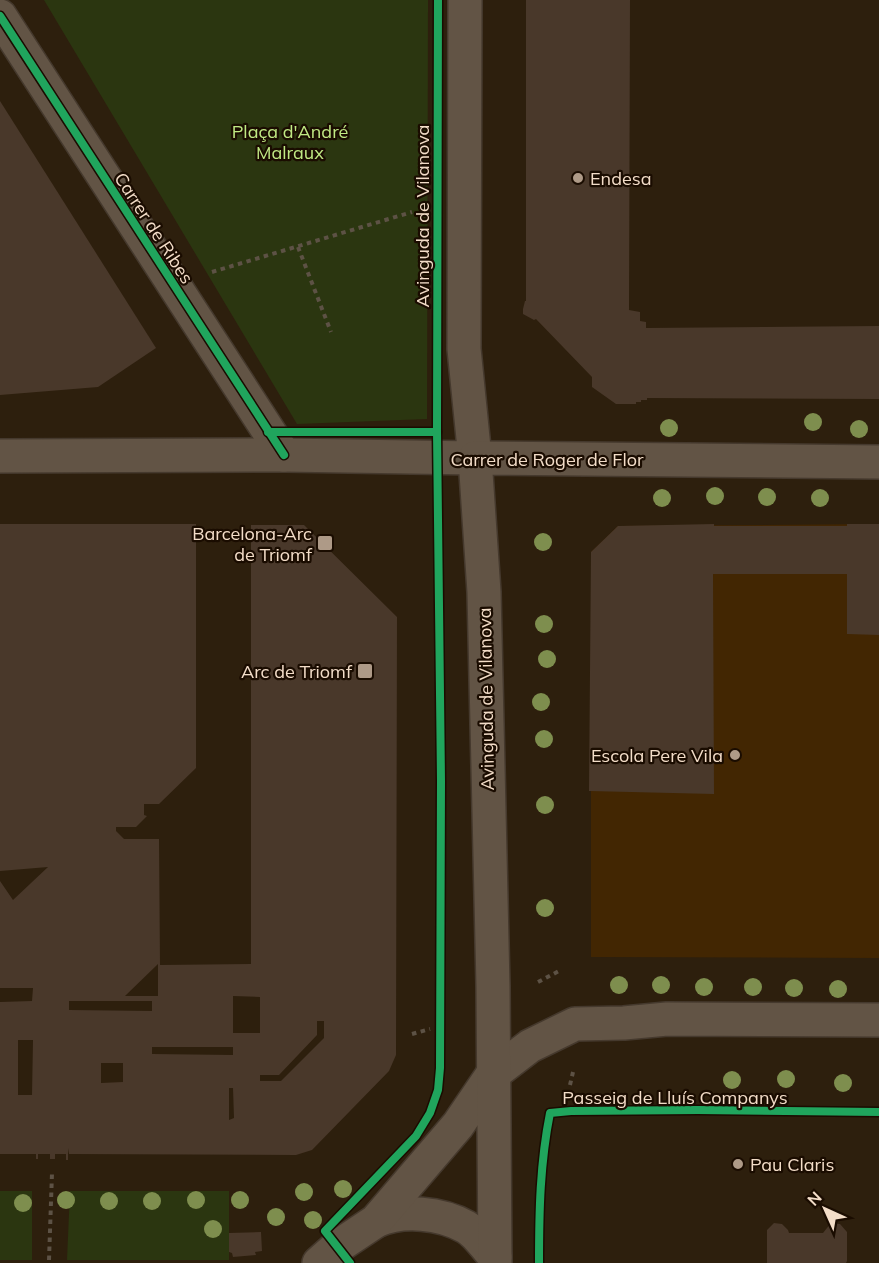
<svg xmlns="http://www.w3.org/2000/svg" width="879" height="1263" viewBox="0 0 879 1263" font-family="Mulish,sans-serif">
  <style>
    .built { fill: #422602 }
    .green { fill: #2b3610 }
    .building { fill: #49382a; fill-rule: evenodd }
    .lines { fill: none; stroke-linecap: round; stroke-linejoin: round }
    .minor-casing { stroke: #45392d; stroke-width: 36 }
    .tertiary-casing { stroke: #45392d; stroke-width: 36 }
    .secondary-casing { stroke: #45392d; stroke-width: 36 }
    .path { stroke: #5d5245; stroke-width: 4; stroke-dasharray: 4.5 4.5; stroke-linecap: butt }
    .minor { stroke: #625445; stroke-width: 33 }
    .tertiary { stroke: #625445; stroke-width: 33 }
    .secondary { stroke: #625445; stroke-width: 33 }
    .cycleway-casing { stroke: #1a0c00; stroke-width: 11 }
    .cycleway { stroke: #20a55d; stroke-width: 8 }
    .tree { fill: #7e8e4e }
    .poi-dot { fill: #ae9a87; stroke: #1a0c00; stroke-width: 2 }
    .labels { text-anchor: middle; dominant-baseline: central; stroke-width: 4.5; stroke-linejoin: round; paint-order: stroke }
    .park-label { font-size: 18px; fill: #c0e983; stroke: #1a0c00 }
    .poi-label { font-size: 18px; fill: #f3ddc8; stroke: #1a0c00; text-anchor: end }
    .street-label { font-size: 18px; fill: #f3ddc8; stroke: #1a0c00 }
  </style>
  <rect width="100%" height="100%" fill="#2d1f0d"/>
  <polygon class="built" points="879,524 879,958 591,957 591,552 618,526"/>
  <g class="green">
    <polygon points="44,0 428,0 427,419 297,424"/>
    <rect x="0" y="1191" width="32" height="69"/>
    <polygon points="70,1191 229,1191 229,1260 67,1260"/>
  </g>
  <g class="building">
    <polygon points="526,0 630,0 629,310 640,312 640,321 646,322 646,328 879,326 879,399 647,398 647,400 641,400 641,402 636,402 636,404 616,404 592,387 592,377 536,319 534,320 523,314 523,309 525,301 526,301"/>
    <polygon points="0,101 156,348 98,387 0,395"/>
    <path d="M0,524H196V768L159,804H144V815L147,816L136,827H116V831L124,839H159L160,965L251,964V525H304L397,617L396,1055L389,1071L312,1150L296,1155L69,1154L68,1148V1160H66V1154H55V1159H50V1154H38V1159H36V1154H0V1002L32,1001L33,988H0V881L13,900L48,867L0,871ZM158,964V996H125ZM233,996L260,997V1033H233ZM69,1001H152V1011L69,1010ZM317,1021H324V1038L281,1081H260V1075H279L317,1035ZM18,1040H33L32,1095H18ZM152,1047H233V1055L152,1054ZM101,1063H123V1082L101,1083ZM229,1088H233L234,1118L229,1120Z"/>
    <polygon points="714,524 714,526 847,526 847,524 879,524 879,635 847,634 847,574 713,574 714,794 589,791 591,552 618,526"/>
    <polygon points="774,1223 782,1224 788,1230 789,1233 823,1233 831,1223 840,1224 847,1232 847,1261 846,1263 767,1263 767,1230"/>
    <polygon points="261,1232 262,1251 255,1252 256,1255 233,1257 232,1253 229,1252 229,1233"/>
  </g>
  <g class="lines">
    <g class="minor-casing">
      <g id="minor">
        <polyline points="0,16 284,455"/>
        <polyline points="0,456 284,455 475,458 464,349 465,0"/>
      </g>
    </g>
    <g class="tertiary-casing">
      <g id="tertiary">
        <polyline points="492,1075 530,1046 575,1024 624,1023 667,1019 879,1020"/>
        <path d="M376,1221C403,1209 441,1213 466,1227C477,1233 486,1248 495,1257"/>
      </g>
    </g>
    <g class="secondary-casing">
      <g id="secondary">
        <polyline points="319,1263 337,1247 376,1221 458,1125 492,1075"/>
        <polyline points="495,1263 493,986 484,592 475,458 879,462"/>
      </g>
    </g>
    <g class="path">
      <polyline points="298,247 331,332"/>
      <polyline points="212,272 412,212"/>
      <polyline points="538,982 559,971"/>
      <polyline points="412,1034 430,1029"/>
      <polyline points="570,1085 573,1072"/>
      <polyline points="49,1260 52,1173"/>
    </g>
    <use href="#minor" class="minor"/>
    <use href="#tertiary" class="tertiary"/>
    <use href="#secondary" class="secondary"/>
    <g class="cycleway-casing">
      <g id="cycleway">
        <polyline points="0,16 284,455"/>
        <polyline points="268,432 437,432"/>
        <polyline points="350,1263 325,1231 416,1136 430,1113 438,1090 440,1068 441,781 437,432 438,0"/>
        <path d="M539,1263C539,1212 540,1163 550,1113L571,1111L698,1110L879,1112"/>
      </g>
    </g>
    <use href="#cycleway" class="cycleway"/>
  </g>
  <g class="tree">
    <circle cx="813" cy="422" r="9"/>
    <circle cx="669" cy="428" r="9"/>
    <circle cx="859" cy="429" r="9"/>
    <circle cx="715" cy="496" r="9"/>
    <circle cx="767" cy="497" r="9"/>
    <circle cx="662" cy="498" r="9"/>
    <circle cx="820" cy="498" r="9"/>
    <circle cx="543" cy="542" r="9"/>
    <circle cx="544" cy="624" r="9"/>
    <circle cx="547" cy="659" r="9"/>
    <circle cx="541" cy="702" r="9"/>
    <circle cx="544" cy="739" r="9"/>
    <circle cx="545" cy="805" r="9"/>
    <circle cx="545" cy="908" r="9"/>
    <circle cx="619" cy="985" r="9"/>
    <circle cx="661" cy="985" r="9"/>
    <circle cx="704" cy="987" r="9"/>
    <circle cx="753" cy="987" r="9"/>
    <circle cx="794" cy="988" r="9"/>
    <circle cx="838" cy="989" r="9"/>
    <circle cx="786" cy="1079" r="9"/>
    <circle cx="732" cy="1080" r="9"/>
    <circle cx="843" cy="1083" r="9"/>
    <circle cx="343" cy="1189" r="9"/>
    <circle cx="304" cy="1192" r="9"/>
    <circle cx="66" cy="1200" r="9"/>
    <circle cx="196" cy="1200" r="9"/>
    <circle cx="240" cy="1200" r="9"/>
    <circle cx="109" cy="1201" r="9"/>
    <circle cx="152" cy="1201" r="9"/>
    <circle cx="23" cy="1203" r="9"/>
    <circle cx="276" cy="1217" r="9"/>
    <circle cx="313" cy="1220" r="9"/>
    <circle cx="213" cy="1229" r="9"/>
  </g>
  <g class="poi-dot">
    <circle cx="578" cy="178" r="6"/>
    <rect x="317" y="535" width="16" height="16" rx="3"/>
    <rect x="357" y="663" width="16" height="16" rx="3"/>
    <circle cx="735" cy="755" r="6"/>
    <circle cx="738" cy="1164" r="6"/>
  </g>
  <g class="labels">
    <g class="park-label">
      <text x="290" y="131">Plaça d'André<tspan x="290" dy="21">Malraux</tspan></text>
    </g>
    <g class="poi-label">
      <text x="590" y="178" text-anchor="start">Endesa</text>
      <text x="312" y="533">Barcelona-Arc<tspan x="312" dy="21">de Triomf</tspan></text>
      <text x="352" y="671">Arc de Triomf</text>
      <text x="723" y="755">Escola Pere Vila</text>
      <text x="750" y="1164" text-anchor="start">Pau Claris</text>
    </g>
    <g class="street-label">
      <text transform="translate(422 216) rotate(-90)">Avinguda de Vilanova</text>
      <text transform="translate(154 228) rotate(57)">Carrer de Ribes</text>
      <text x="547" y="459">Carrer de Roger de Flor</text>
      <text transform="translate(486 699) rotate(-91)">Avinguda de Vilanova</text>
      <text x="675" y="1097">Passeig de Lluís Companys</text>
    </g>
  </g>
  <g transform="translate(825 1209) rotate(315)" stroke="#1a0c00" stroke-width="4.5" paint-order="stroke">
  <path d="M0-4.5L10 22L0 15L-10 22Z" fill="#f3ddc8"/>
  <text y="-9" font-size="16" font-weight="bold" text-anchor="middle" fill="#f3ddc8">N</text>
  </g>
</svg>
